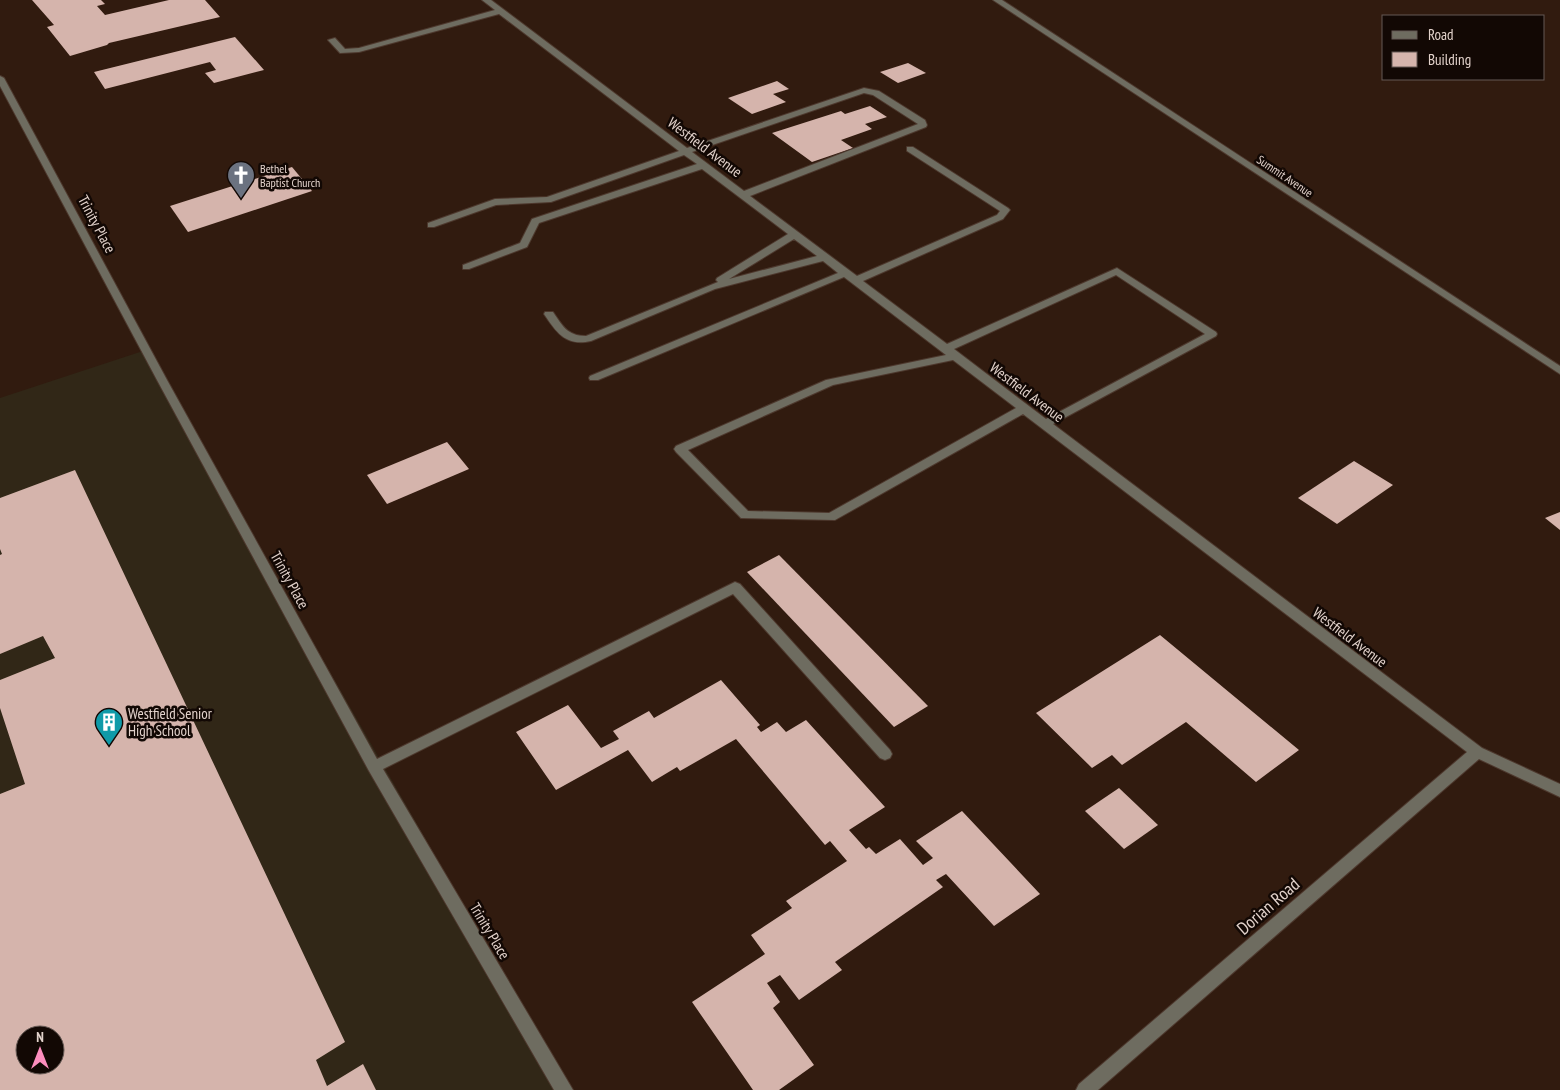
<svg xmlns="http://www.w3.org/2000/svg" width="1560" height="1090" viewBox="0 0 1560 1090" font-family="'PT Sans Narrow',sans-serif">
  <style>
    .education { fill: #312717; fill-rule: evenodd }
    .building { fill: #d5b4ac; fill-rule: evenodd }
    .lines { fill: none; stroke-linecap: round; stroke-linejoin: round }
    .minor-casing { stroke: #4d382d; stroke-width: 2 }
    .minor { fill: #6e6c60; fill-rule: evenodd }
    .labels { text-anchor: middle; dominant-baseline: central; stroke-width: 5; stroke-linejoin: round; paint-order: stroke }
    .far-poi-label { font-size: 12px; fill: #e2d2cb; stroke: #120804; text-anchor: start }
    .far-street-label { font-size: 12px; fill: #e2d2cb; stroke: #120804 }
    .street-label { font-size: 15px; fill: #e2d2cb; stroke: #120804 }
    .poi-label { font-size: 15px; fill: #e2d2cb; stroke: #120804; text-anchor: start }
    .near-street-label { font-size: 18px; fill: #e2d2cb; stroke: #120804 }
  </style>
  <rect width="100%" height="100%" fill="#311b0f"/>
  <path class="education" d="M146,350L569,1090H0V398ZM25,1035H55V1065H25Z"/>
  <g class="building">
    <polygon points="32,0 101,0 105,4 97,6 105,15 169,0 205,0 220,17 109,43 107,45 70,56 47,27 54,25"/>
    <polygon points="235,37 264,70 214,83 205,73 216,70 210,62 105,89 94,72"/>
    <polygon points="908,63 926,73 898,83 880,72"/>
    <polygon points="777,81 789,89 773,94 786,102 752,114 728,98"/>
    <polygon points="870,106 887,117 865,124 872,129 841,140 853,148 812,162 772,133 841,111 845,114"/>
    <polygon points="292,167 312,191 188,232 170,206"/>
    <polygon points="447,442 469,469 387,504 367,475"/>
    <polygon points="1354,461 1393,485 1337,524 1298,498"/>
    <path d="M75,470L345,1042L316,1060L327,1086L363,1064L376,1090H0V794L25,784L0,708V680L55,658L43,636L0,654V555L2,554L0,549V498ZM25,1035H55V1065H25Z"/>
    <polygon points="1560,512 1560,530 1545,518"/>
    <polygon points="779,555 928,706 894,727 747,572"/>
    <polygon points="1160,635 1299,750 1256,782 1186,722 1122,765 1112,755 1092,768 1036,713"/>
    <polygon points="721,680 760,725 757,727 761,732 777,722 786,732 806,720 885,807 849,830 866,849 869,847 876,854 900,839 923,865 933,858 916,841 962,811 1040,894 994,926 946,874 936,880 943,887 835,962 842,970 799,1000 780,975 767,983 780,1002 773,1008 814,1065 779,1090 753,1090 692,1002 765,954 751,935 792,908 786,901 847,861 830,841 825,845 736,739 680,771 677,767 652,782 628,750 556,790 516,732 568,705 601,748 619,739 613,731 649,711 654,718"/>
    <polygon points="1119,788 1158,825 1124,849 1085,811"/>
  </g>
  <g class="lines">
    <g class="minor-casing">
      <g id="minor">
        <path d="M482,0H491L687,148L864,88L879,91L925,120L927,125L926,127L750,196L857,276L997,215L1000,211L907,151V147H913L1008,208L1010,210L1003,219L863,281L947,344L1117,268L1216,332L1217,334L1216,336L1053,424L1482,748L1560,784V797L1479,759L1098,1090H1076L1079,1084L1467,752L1023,414L835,520L741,518L676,452L674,449L676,446L826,380L946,355L844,277L598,380H590L589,378L590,376L838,273L823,261L715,289L591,341C566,347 556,332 544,314L545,312H553C562,325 567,336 586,336L718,282L716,280L717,278L788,234L702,169L539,223L527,247L469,269H463V265L520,243L532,219L697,164L684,155L551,202L496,205L434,227H428V223L495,199L547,197L679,151L499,14L359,52L340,53L328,40L335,38L345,49L359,48L495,10ZM864,93L873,95L918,124L744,191L692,152ZM794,239L817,256L729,279ZM1116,275L1205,334L1046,419L954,349ZM953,360L1016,408L829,513L748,511L688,450L833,385Z"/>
        <polygon points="993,0 1002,0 1560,366 1560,374"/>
        <polygon points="0,76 4,78 167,380 377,759 735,582 740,584 890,750 892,754 890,758 885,760 880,758 733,594 383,769 573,1090 554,1090 369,771 157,380 0,86"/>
      </g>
    </g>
    <use href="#minor" class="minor"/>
  </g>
  <defs>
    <g id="church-pin" transform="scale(1.4375)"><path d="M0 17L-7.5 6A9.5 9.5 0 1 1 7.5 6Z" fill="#6b7280" stroke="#120804"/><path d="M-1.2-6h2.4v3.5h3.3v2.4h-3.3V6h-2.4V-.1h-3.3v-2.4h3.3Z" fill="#fff"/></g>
    <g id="building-pin" transform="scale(1.4375)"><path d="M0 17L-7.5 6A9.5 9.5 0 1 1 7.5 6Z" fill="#0f9aa8" stroke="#120804"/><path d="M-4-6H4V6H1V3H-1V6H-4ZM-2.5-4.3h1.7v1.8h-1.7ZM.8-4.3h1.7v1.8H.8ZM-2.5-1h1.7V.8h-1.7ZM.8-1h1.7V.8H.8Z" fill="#fff"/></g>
  </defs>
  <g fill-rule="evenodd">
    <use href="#church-pin" x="241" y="175"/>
    <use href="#building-pin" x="109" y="722"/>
  </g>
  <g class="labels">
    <g class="far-poi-label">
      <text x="260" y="168">Bethel<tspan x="260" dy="14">Baptist Church</tspan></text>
    </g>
    <g class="far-street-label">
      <text transform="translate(1285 176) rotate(34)">Summit Avenue</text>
    </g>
    <g class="street-label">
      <text transform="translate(705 147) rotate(37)">Westfield Avenue</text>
      <text transform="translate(97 224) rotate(62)">Trinity Place</text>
      <text transform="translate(1027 392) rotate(37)">Westfield Avenue</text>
      <text transform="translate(290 580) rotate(61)">Trinity Place</text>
      <text transform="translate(1350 637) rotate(37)">Westfield Avenue</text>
      <text transform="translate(490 931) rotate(59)">Trinity Place</text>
    </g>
    <g class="poi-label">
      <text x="128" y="713">Westfield Senior<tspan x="128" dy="17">High School</tspan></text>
    </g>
    <g class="near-street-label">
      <text transform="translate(1268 906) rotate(-41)">Dorian Road</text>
    </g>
  </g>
  <rect x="1382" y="15" width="162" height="65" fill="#120804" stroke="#655954"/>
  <rect x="1392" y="31" width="25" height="8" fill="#6e6c60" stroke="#655954"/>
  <text x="1428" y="40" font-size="15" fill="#e2d2cb">Road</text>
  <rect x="1392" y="52" width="25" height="15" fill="#d5b4ac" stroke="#655954"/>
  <text x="1428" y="65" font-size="15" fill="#e2d2cb">Building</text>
  <g transform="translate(40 1050)"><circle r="24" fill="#120804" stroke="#655954"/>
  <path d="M0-4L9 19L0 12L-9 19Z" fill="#fd8ebe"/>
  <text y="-8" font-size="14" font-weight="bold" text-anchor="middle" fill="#e2d2cb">N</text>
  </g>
</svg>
